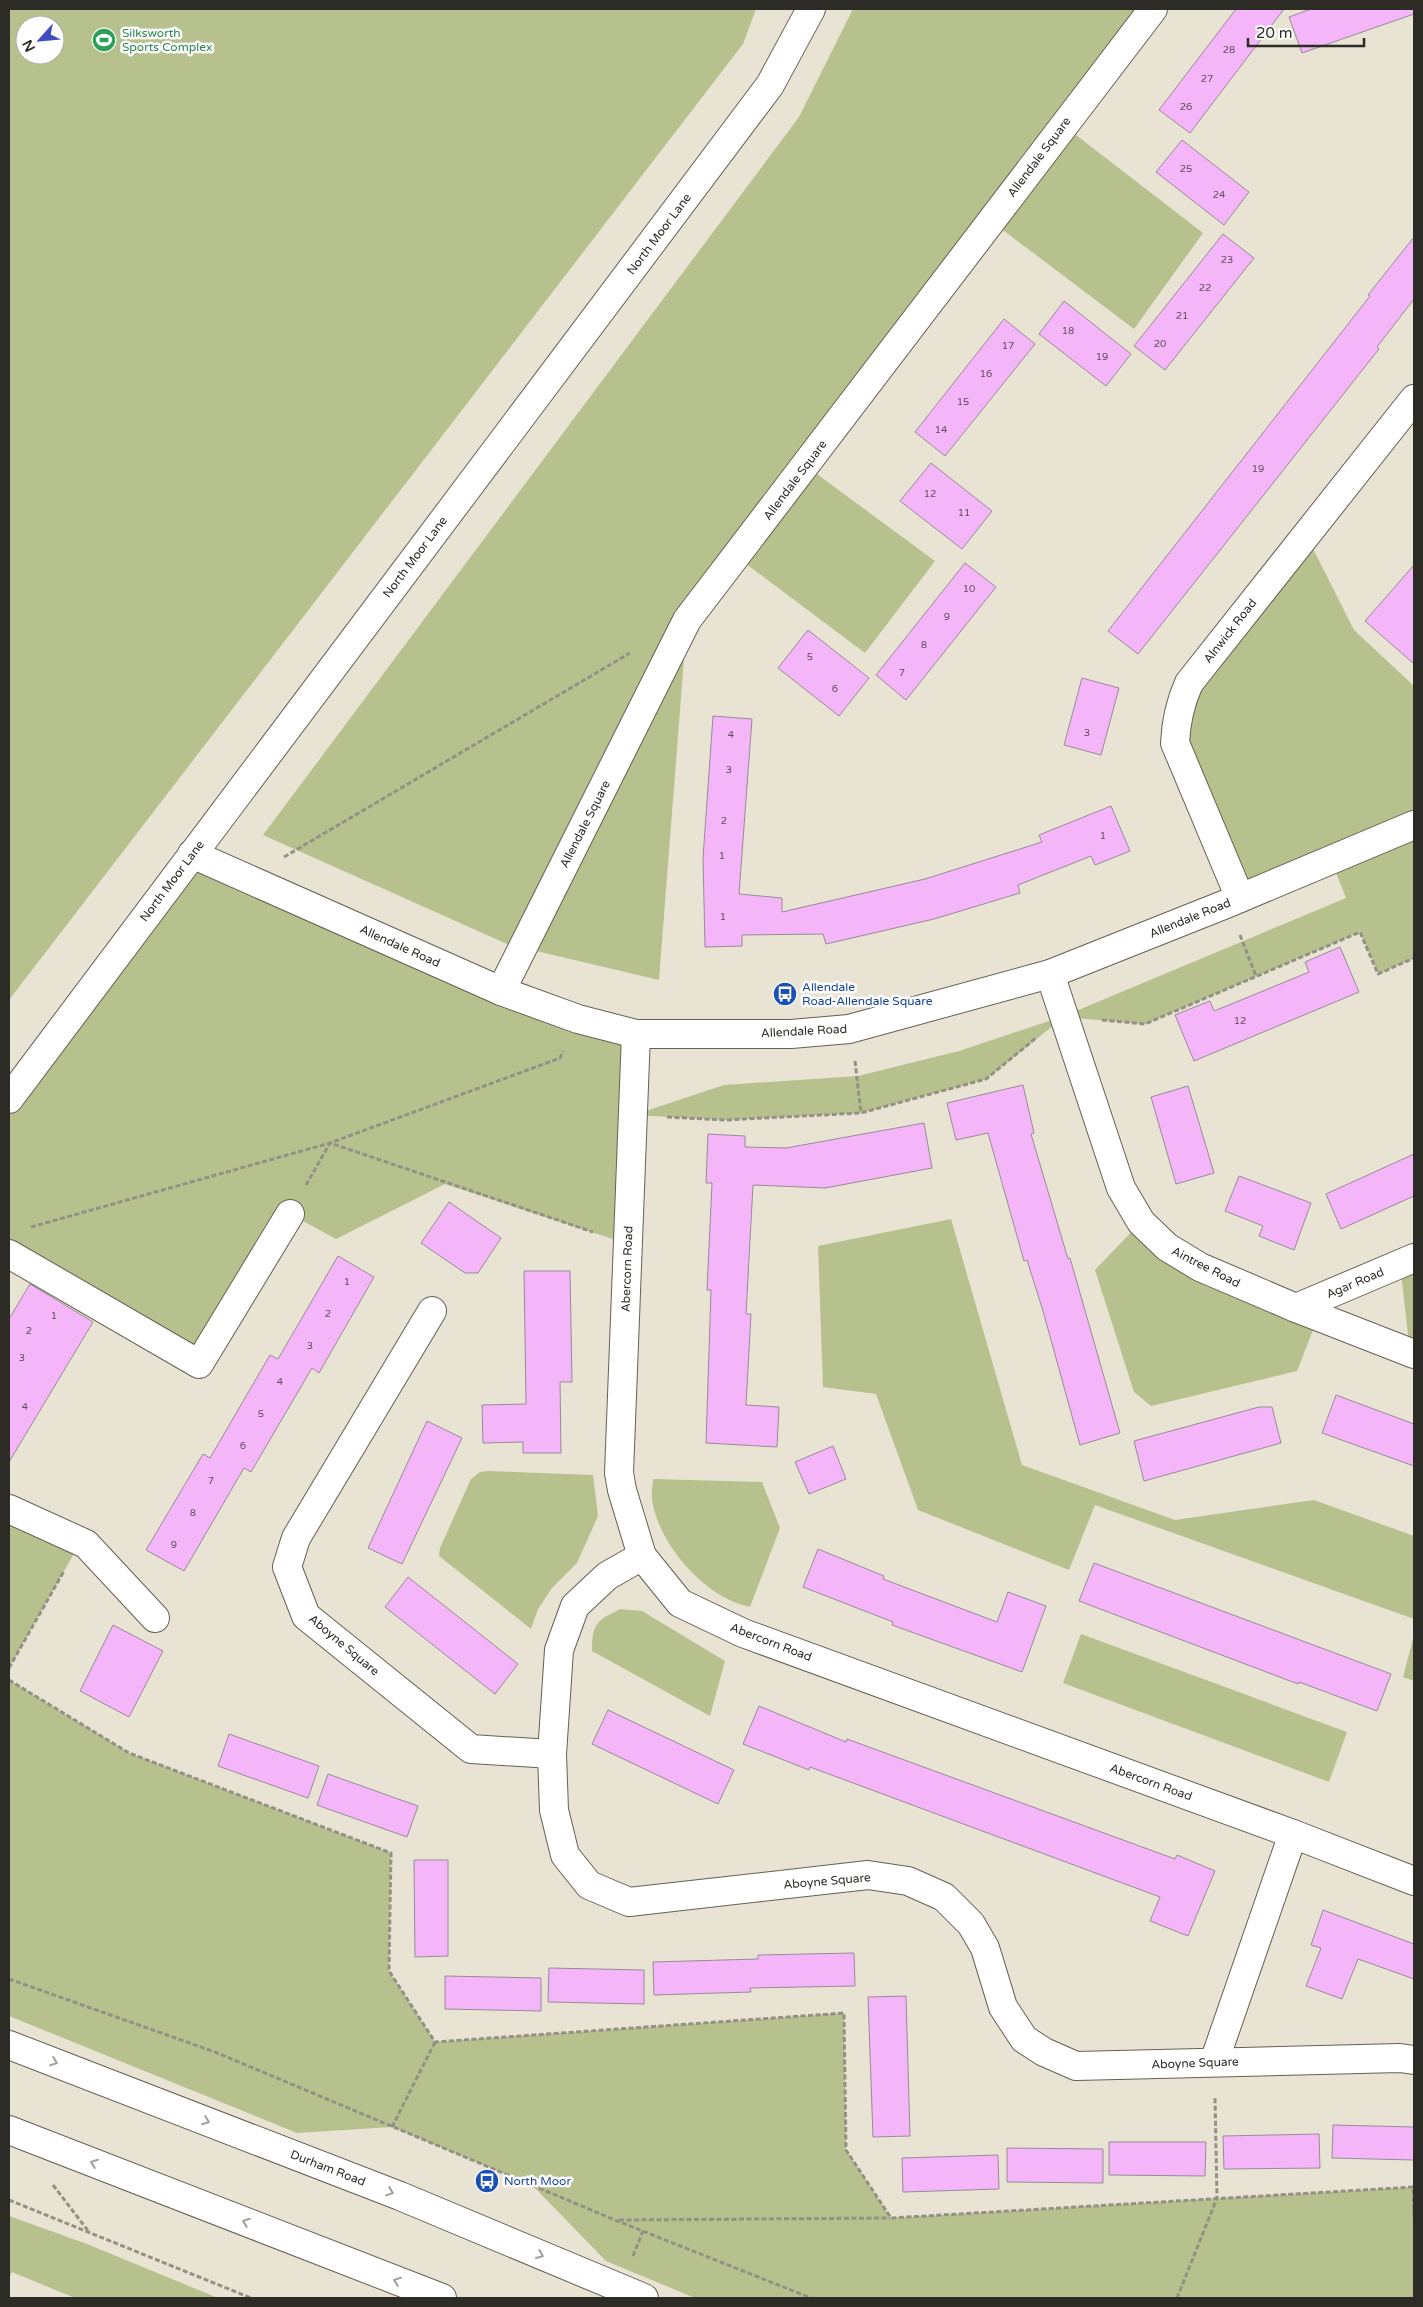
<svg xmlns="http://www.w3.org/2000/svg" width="1423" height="2307" viewBox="0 0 1423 2307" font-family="'Varela Round',sans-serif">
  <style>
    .green { fill: #b7c18e; fill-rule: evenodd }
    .building { fill: #f5b6f9; stroke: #968b97 }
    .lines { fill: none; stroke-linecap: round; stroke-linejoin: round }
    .minor-casing { stroke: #656053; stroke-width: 30 }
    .highway-casing { stroke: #656053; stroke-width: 30 }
    .path { stroke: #949085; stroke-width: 3; stroke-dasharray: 5 2.5; stroke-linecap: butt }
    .minor { stroke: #fff; stroke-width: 28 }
    .highway { stroke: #fff; stroke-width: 28 }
    .oneway { stroke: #a0a09d }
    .labels { text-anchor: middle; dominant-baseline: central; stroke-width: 5; stroke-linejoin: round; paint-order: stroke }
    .number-label { font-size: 10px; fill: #5f4e5a }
    .leisure-label { font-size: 12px; fill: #27864d; stroke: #fff; text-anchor: start }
    .street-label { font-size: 12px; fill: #2d2b25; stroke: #fff }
    .transit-label { font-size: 12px; fill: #164399; stroke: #fff; text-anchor: start }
  </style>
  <rect width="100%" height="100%" fill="#e9e3d4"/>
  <g class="green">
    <path d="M9,9H756L743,44L9,1000ZM25,25H55V55H25Z"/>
    <polygon points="853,9 1153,9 1063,125 1203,233 1134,329 991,221 687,620 659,980 507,944 263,835 799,117"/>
    <polygon points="806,466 935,561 865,653 737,557"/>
    <polygon points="1306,535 1354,630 1414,686 1414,958 1378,974 1360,932 1145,1024 1064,1017 986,1079 861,1113 725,1120 633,1115 628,1244 445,1184 336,1239 290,1214 199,1364 9,1254 9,1099 192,854 636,1034 634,1115 724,1085 858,1076 959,1051 1064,1016 1346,898 1331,860 1240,898 1176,721"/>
    <polygon points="951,1219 1022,1465 1175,1520 1314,1500 1414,1536 1414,1619 1095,1505 1069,1570 918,1510 876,1394 823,1387 818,1246"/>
    <polygon points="1141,1222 1318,1317 1297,1371 1151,1406 1134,1392 1095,1270"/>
    <polygon points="1414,1258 1414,1354 1410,1352 1400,1264"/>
    <polygon points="488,1471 593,1475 598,1516 577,1563 552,1588 538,1609 531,1629 439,1556 440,1548 471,1479 480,1472"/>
    <path d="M653,1479L762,1482L780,1528L750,1607C705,1598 658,1544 652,1499C651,1493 653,1485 653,1479Z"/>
    <polygon points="9,1519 76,1550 9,1668"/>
    <path d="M620,1609L642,1611L725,1661L710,1716L592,1651C592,1624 596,1621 620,1609Z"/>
    <polygon points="1081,1634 1347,1732 1329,1782 1063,1683"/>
    <polygon points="1414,1635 1414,1681 1403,1677"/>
    <polygon points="9,1680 129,1753 391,1853 389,1971 435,2042 844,2013 846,2150 891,2218 1413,2187 1414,2298 695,2298 606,2261 532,2185 392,2127 297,2133 9,2016"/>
    <polygon points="9,2216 87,2244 218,2298 75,2298 12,2272 9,2278"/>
  </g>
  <g class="building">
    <polygon points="1236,9 1284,9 1190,133 1159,110"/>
    <polygon points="1311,9 1414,9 1414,14 1302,53 1289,17"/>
    <polygon points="1182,140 1249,192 1224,225 1156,172"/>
    <polygon points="1223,234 1254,258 1165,370 1134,346"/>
    <polygon points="1414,237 1414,299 1377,347 1379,349 1138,654 1108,631 1370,296 1368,295"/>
    <polygon points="1064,301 1131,354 1106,386 1039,334"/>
    <polygon points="1004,319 1035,344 945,456 915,432"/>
    <polygon points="931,463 992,511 962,549 900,501"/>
    <polygon points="965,563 996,587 906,700 876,675"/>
    <polygon points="1414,565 1414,664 1365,621"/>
    <polygon points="808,630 869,678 839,716 778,668"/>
    <polygon points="1082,678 1119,688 1101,755 1064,745"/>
    <polygon points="713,716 752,719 739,894 782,898 782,912 925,879 1042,842 1039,835 1111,806 1130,851 1095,865 1091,856 1018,885 1020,893 934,919 826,944 823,934 742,935 742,946 705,947 703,858"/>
    <polygon points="1340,947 1359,992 1194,1061 1175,1015 1210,1001 1214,1011 1251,996 1309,972 1305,962"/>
    <polygon points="1023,1085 1034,1133 1031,1134 1068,1259 1070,1258 1120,1433 1080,1445 1043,1311 1027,1260 1024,1261 988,1133 956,1140 947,1103"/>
    <polygon points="1188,1086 1214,1173 1176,1184 1151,1097"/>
    <polygon points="924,1123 932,1168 825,1188 753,1185 746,1314 751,1314 746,1405 779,1407 777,1447 706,1443 711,1290 707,1290 712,1183 706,1183 708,1134 745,1136 745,1147 786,1148"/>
    <polygon points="1414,1154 1414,1196 1341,1229 1326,1194"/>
    <polygon points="1239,1176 1311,1203 1294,1250 1259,1236 1263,1226 1225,1211"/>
    <polygon points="449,1202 501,1238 478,1273 465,1273 421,1243"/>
    <polygon points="338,1256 374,1277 319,1373 312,1368 251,1472 244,1468 184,1571 146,1550 203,1454 210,1458 270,1355 278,1359"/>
    <polygon points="524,1271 570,1271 572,1382 560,1382 561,1453 523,1453 523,1442 483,1443 482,1405 526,1404"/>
    <polygon points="30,1284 93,1322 9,1462 9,1319"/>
    <polygon points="1336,1395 1414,1424 1414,1466 1322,1433"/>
    <polygon points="1259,1407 1272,1407 1281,1443 1144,1481 1134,1441"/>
    <polygon points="427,1421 462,1438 402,1564 368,1548"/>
    <polygon points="833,1446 846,1479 809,1494 795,1462"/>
    <polygon points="818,1549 884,1576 883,1579 997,1622 1008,1592 1046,1606 1022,1672 892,1625 893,1622 803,1587"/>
    <polygon points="1094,1563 1391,1674 1377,1711 1299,1682 1298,1684 1079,1601"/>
    <polygon points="408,1577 518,1664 495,1694 385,1607"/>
    <polygon points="113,1625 163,1651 129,1717 80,1691"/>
    <polygon points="759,1706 846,1742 847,1739 1175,1859 1177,1855 1215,1871 1188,1936 1150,1921 1160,1897 810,1767 809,1770 743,1744"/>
    <polygon points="608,1710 734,1770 718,1804 592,1744"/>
    <polygon points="229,1734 319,1766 308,1798 218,1766"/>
    <polygon points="328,1774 418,1806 407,1837 317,1805"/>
    <polygon points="414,1860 448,1860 448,1956 415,1957"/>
    <polygon points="1323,1910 1414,1944 1414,1979 1358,1959 1342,1999 1306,1986 1321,1948 1311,1945"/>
    <polygon points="854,1953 855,1986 750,1988 751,1992 654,1995 653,1962 758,1959 758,1955"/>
    <polygon points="549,1968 644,1970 644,2004 548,2002"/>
    <polygon points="445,1976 541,1978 541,2011 445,2009"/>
    <polygon points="906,1996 910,2136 873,2137 868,1997"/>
    <polygon points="1333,2125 1414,2127 1414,2160 1332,2158"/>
    <polygon points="1319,2134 1320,2168 1224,2169 1223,2136"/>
    <polygon points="1109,2142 1206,2142 1205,2176 1109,2175"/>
    <polygon points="1007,2148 1103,2149 1103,2183 1007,2182"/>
    <polygon points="998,2155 999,2189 903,2192 902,2158"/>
  </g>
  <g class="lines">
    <g class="minor-casing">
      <g id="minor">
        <polyline points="192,854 501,991 578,1019 636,1034 791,1034 849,1029 1050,974 1226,904 1414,825"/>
        <path d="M1240,898L1175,743C1176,720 1180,703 1189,683L1414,399"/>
        <polyline points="1050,974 1121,1188 1141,1222 1167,1247 1200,1267 1296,1308 1414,1354"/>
        <polyline points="501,991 687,620 1153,9"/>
        <polyline points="636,1034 619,1473 622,1490 642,1556 680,1603 743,1633 1293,1834 1414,1881"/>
        <polyline points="9,1099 770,85 811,9"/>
        <polyline points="9,1254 199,1364 290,1214"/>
        <polyline points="1296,1308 1414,1258"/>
        <polyline points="432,1311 296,1538 287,1567 306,1616 471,1749 552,1754"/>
        <polyline points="9,1509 86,1544 155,1618"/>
        <polyline points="642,1556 607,1576 575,1606 559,1650 552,1754 554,1810 565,1855 589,1885 629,1902 868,1875 908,1881 944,1897 971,1924 985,1948 1003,2007 1024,2039 1044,2052 1076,2066 1400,2058 1414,2060"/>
        <polyline points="1214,2062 1293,1834"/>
      </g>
    </g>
    <g class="highway-casing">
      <g id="highway">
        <polyline points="9,2045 400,2196 644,2298"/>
        <polyline points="9,2130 442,2298"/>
      </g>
    </g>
    <g class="path">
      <polyline points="284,857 630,653"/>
      <polyline points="1240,935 1256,976"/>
      <polyline points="1102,1020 1145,1024 1360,932 1378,974 1414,958"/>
      <polyline points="855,1061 861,1113"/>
      <polyline points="667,1117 725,1120 861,1113 986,1079 1036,1038"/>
      <polyline points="306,1185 330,1143 593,1232"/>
      <polyline points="31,1227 330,1143 560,1058 563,1051"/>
      <polyline points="9,1668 64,1571"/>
      <polyline points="9,1680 129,1753 391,1853 389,1971 435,2042 844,2013 846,2150 891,2218 1413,2187 1414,2217"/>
      <polyline points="9,1979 215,2052 615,2220 811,2298"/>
      <polyline points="392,2127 435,2042"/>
      <polyline points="53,2185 89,2232"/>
      <polyline points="9,2200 251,2298"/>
      <polyline points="619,2220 890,2218"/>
      <polyline points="633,2256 643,2231"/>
      <polyline points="1177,2298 1217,2198 1215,2097"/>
    </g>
    <use href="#minor" class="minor"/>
    <use href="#highway" class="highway"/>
  </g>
  <defs><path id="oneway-chevron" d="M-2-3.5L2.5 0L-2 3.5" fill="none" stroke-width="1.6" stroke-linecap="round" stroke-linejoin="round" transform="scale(1.25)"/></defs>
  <g class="oneway">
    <use href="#oneway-chevron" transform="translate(54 2062) rotate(21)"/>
    <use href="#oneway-chevron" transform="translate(206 2121) rotate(21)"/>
    <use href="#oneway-chevron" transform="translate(94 2163) rotate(-159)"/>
    <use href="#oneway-chevron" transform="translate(390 2192) rotate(21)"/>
    <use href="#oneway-chevron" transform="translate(246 2222) rotate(-159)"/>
    <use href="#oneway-chevron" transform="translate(540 2255) rotate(23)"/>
    <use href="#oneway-chevron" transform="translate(397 2281) rotate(-159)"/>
  </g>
  <defs>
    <g id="stadium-disc" transform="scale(1.25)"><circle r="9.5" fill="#2e9e5b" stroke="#fff"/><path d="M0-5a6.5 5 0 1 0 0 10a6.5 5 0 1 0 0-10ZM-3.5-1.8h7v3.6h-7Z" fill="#fff"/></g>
    <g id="bus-disc" transform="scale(1.25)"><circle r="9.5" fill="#1a4fb4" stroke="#fff"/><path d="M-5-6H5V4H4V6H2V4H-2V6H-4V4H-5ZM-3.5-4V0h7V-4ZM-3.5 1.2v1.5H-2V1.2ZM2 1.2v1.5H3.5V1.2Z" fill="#fff"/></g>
  </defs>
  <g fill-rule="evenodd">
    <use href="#stadium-disc" x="104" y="40"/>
    <use href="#bus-disc" x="785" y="994"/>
    <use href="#bus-disc" x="487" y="2181"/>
  </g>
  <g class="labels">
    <g class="number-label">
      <text x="1229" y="50">28</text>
      <text x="1207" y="79">27</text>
      <text x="1186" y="107">26</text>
      <text x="1186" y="169">25</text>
      <text x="1219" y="195">24</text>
      <text x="1227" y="260">23</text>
      <text x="1205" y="288">22</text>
      <text x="1182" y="316">21</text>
      <text x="1068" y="331">18</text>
      <text x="1160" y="344">20</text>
      <text x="1008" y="346">17</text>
      <text x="1102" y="357">19</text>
      <text x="986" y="374">16</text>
      <text x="963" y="402">15</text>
      <text x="941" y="430">14</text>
      <text x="1258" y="469">19</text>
      <text x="930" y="494">12</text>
      <text x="964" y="513">11</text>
      <text x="969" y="589">10</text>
      <text x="947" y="617">9</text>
      <text x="924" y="645">8</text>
      <text x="810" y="657">5</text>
      <text x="902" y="673">7</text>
      <text x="835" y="689">6</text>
      <text x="1087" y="733">3</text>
      <text x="731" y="735">4</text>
      <text x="729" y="770">3</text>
      <text x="724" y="821">2</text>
      <text x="1103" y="836">1</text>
      <text x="722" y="856">1</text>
      <text x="723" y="917">1</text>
      <text x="1240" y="1021">12</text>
      <text x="347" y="1282">1</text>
      <text x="328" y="1314">2</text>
      <text x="54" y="1316">1</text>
      <text x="29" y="1331">2</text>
      <text x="310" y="1346">3</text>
      <text x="22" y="1358">3</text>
      <text x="280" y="1382">4</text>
      <text x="25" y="1407">4</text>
      <text x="261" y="1414">5</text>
      <text x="243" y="1446">6</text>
      <text x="211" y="1481">7</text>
      <text x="193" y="1513">8</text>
      <text x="174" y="1545">9</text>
    </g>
    <g class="leisure-label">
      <text x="122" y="33">Silksworth<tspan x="122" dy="14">Sports Complex</tspan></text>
    </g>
    <g class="street-label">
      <text transform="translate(1039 157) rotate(-53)">Allendale Square</text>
      <text transform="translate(659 234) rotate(-53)">North Moor Lane</text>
      <text transform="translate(795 480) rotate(-53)">Allendale Square</text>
      <text transform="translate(415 557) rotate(-53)">North Moor Lane</text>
      <text transform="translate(1230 631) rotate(-52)">Alnwick Road</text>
      <text transform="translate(585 824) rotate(-63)">Allendale Square</text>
      <text transform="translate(172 881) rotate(-53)">North Moor Lane</text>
      <text transform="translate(1190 918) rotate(-22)">Allendale Road</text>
      <text transform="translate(400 946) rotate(24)">Allendale Road</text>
      <text transform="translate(804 1031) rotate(-3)">Allendale Road</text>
      <text transform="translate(1206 1267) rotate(27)">Aintree Road</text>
      <text transform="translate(627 1269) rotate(-88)">Abercorn Road</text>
      <text transform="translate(1355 1283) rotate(-23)">Agar Road</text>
      <text transform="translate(771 1642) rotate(21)">Abercorn Road</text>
      <text transform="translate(344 1645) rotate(40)">Aboyne Square</text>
      <text transform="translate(1151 1782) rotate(20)">Abercorn Road</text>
      <text transform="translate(827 1881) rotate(-5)">Aboyne Square</text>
      <text transform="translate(1195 2063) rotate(-2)">Aboyne Square</text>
      <text transform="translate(328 2168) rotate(21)">Durham Road</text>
    </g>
    <g class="transit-label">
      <text x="802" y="987">Allendale<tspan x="802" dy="14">Road-Allendale Square</tspan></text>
      <text x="504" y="2181">North Moor</text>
    </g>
  </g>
  <rect width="1423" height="2307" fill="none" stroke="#2d2b25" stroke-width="20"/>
  <g transform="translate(40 40) rotate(243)"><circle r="24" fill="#ffffff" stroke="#abaaa8"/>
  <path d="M0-4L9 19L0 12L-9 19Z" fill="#3f4dc0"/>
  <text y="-8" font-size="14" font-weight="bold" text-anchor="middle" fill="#2d2b25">N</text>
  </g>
  <path d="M1248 38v8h116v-8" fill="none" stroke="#2d2b25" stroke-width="2.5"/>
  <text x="1256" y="38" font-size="15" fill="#2d2b25" stroke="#ffffff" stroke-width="4" paint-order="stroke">20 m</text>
</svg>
